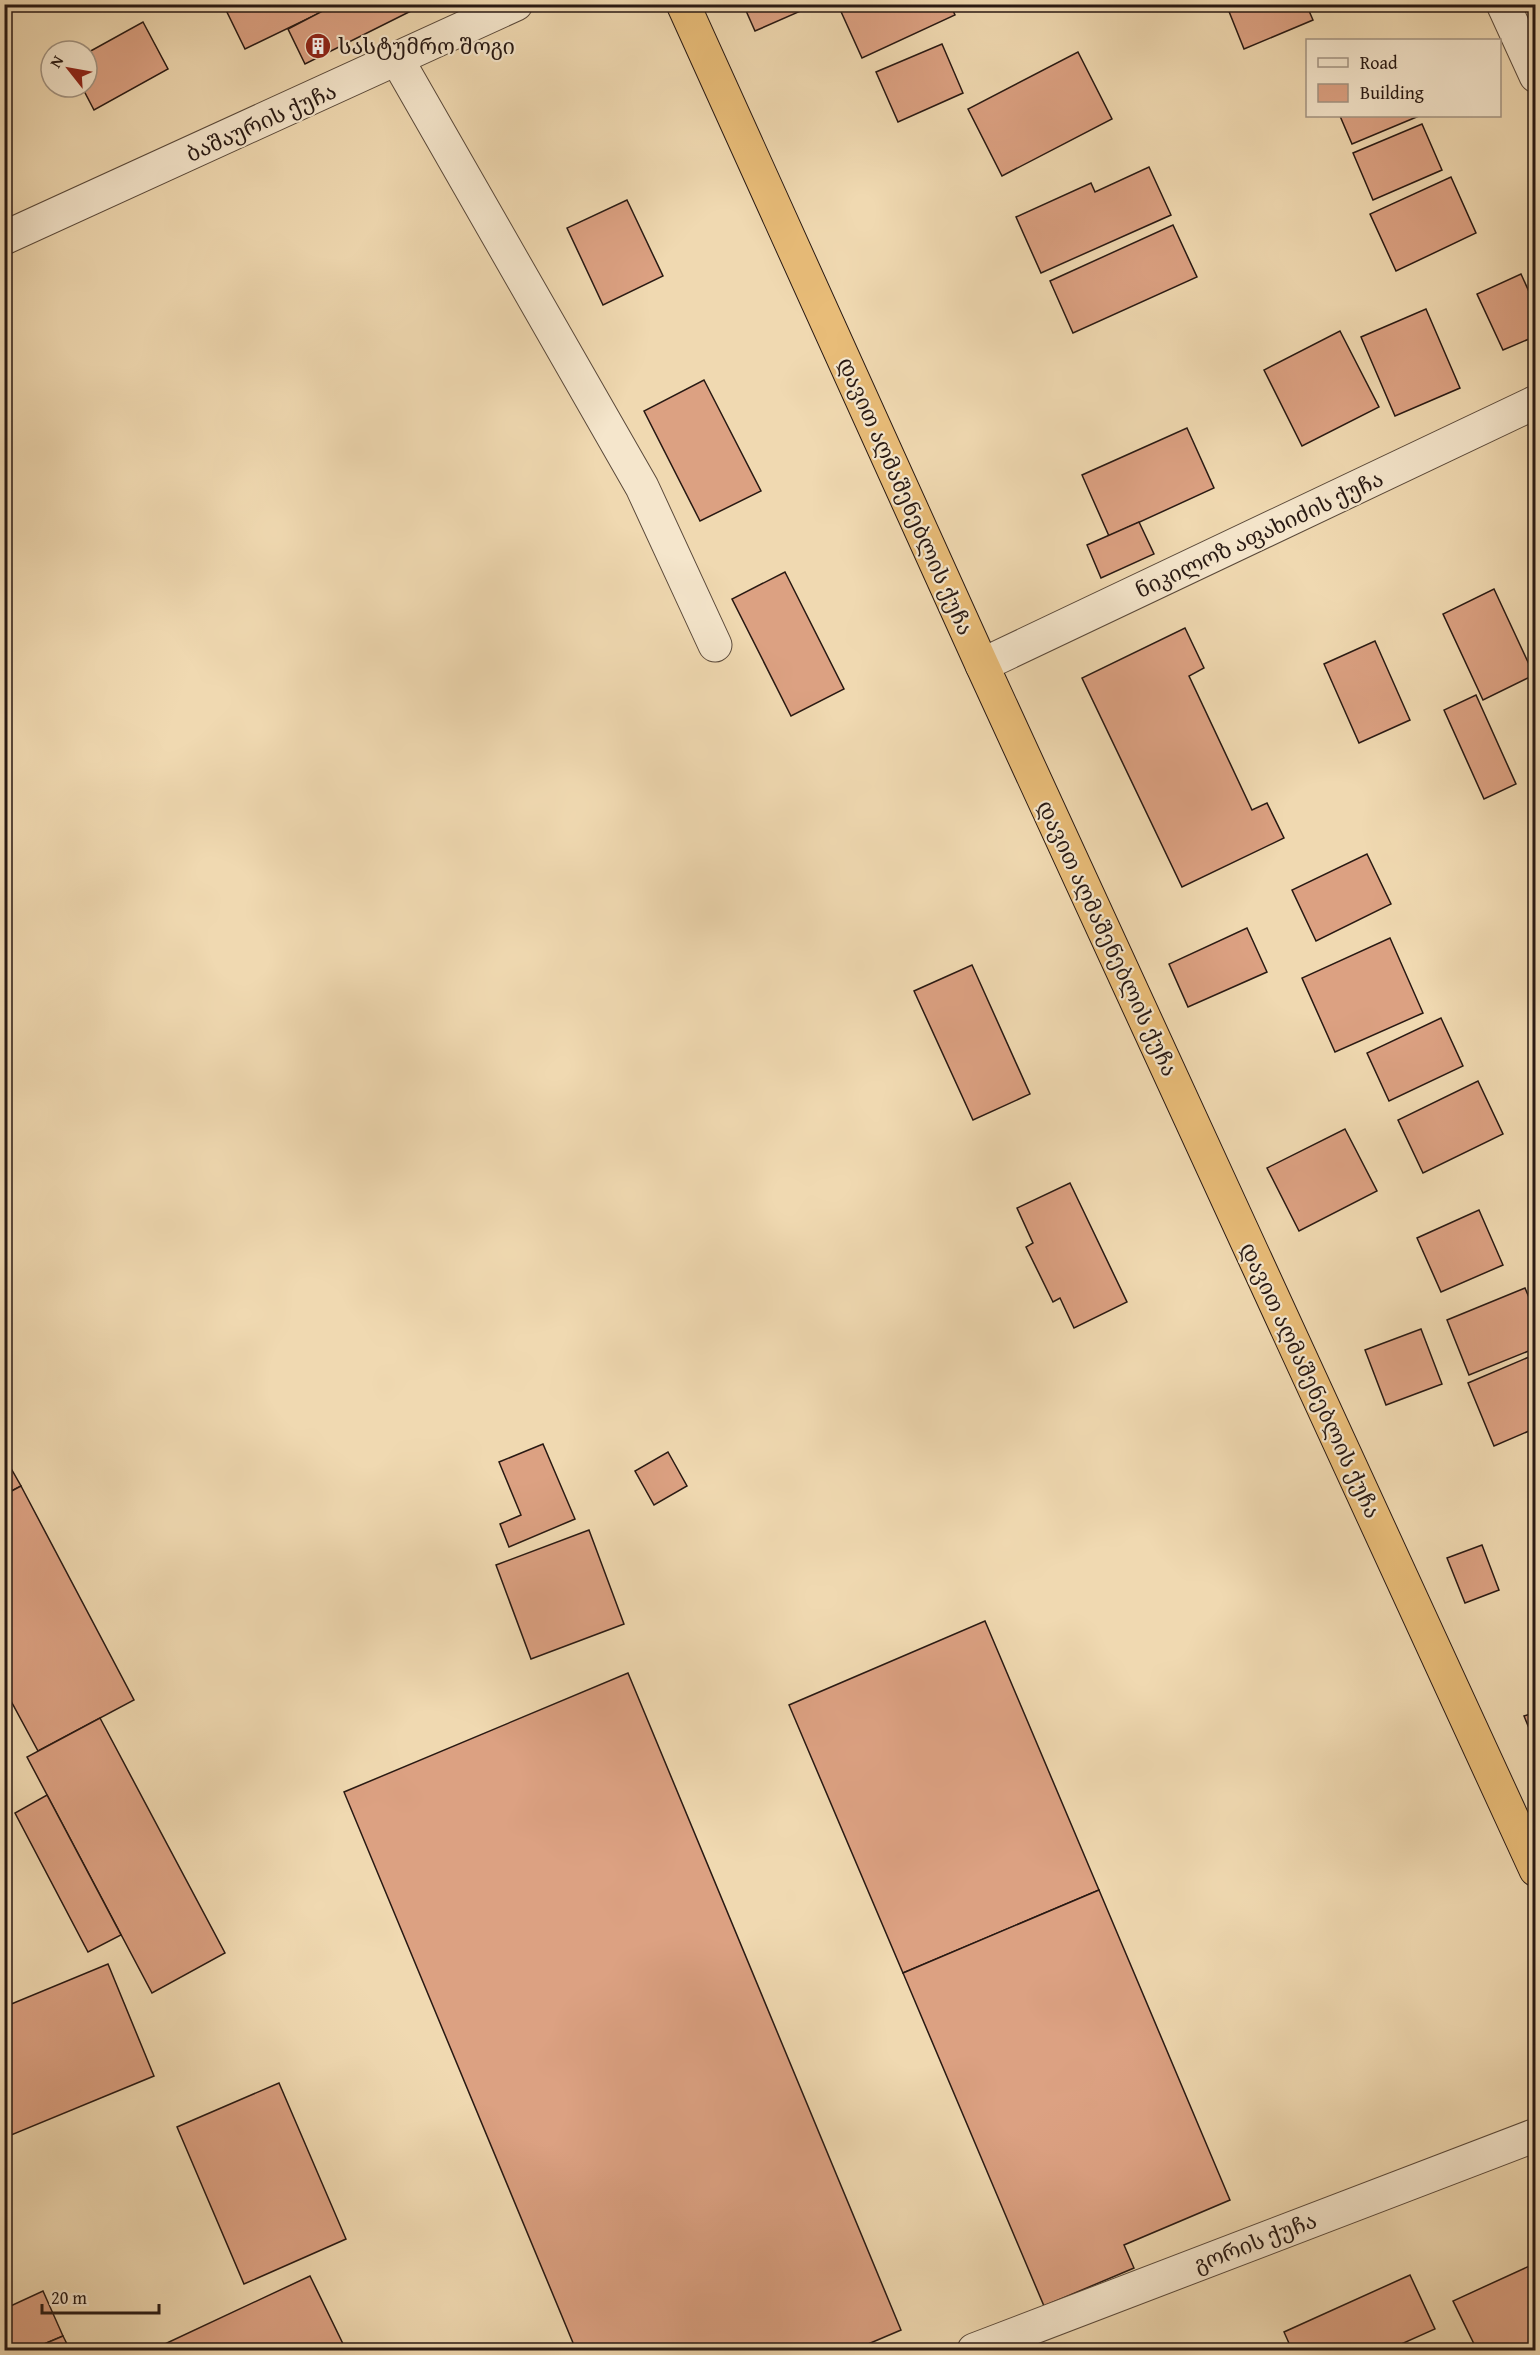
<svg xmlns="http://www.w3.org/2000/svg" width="1540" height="2355" viewBox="0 0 1540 2355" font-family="'Gentium Book Plus','Noto Serif Georgian',serif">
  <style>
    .building { fill: #dca182; stroke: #281913; stroke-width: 1.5 }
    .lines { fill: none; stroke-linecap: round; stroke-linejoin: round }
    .street-casing { stroke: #5a493a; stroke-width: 35 }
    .highway-casing { stroke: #281913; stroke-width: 35 }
    .street { stroke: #f5e6cc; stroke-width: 33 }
    .highway { stroke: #e8bc78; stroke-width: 33 }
    .labels { text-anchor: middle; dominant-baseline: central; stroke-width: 4.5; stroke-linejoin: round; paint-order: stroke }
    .poi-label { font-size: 22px; fill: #281913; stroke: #f5e6cc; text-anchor: start }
    .street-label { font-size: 22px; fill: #281913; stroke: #f5e6cc }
  </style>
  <rect width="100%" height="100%" fill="#f0d9b1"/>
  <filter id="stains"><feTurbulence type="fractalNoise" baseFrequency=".00333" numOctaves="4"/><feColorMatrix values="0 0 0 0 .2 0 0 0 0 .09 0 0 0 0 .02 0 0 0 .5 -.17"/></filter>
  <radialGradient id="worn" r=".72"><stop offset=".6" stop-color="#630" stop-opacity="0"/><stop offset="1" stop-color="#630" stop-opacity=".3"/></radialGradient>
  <g class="building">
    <polygon points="223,4 328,4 330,8 245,49"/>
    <polygon points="336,4 425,4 305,64 288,29"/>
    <polygon points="743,4 800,4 803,10 755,31"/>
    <polygon points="950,4 955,15 862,58 838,5"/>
    <polygon points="1226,4 1306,4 1313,20 1244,49"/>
    <polygon points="143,22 168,69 94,110 82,87 87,87 87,53"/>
    <polygon points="942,44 963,93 898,122 876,72"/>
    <polygon points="1078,52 1112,119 1002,176 968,109"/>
    <polygon points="1340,116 1419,116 1352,144"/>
    <polygon points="1422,124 1442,170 1373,200 1353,153"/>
    <polygon points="1149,167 1171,215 1041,273 1016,217 1091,183 1095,192"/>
    <polygon points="1451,177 1476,233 1396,271 1370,214"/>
    <polygon points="627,200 663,276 603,305 567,228"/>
    <polygon points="1173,225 1197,277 1073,333 1050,281"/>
    <polygon points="1521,274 1536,307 1536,336 1503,350 1477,294"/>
    <polygon points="1426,309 1460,388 1395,416 1361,337"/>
    <polygon points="1340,331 1379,407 1302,446 1264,370"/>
    <polygon points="704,380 761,491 700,521 644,411"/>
    <polygon points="1187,428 1214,488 1109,536 1082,475"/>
    <polygon points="1139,522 1154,554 1101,578 1087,545"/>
    <polygon points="785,572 844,689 791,716 732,599"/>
    <polygon points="1494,589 1534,675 1483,700 1443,614"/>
    <polygon points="1185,628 1204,668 1189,676 1252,810 1267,803 1284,838 1182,887 1082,678"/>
    <polygon points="1375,641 1410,720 1359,743 1324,664"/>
    <polygon points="1476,695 1516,784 1484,799 1444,710"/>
    <polygon points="1367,854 1391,904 1316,941 1292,890"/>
    <polygon points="1247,928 1267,972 1188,1007 1169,964"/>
    <polygon points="1390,938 1423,1013 1335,1052 1302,978"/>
    <polygon points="972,965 1030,1094 973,1120 914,991"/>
    <polygon points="1441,1018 1463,1066 1389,1101 1367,1053"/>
    <polygon points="1478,1081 1503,1134 1423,1173 1398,1120"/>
    <polygon points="1345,1129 1377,1191 1299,1231 1267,1168"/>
    <polygon points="1070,1183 1127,1302 1074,1328 1060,1298 1053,1302 1026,1247 1033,1243 1017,1208"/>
    <polygon points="1479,1210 1503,1265 1441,1292 1417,1238"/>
    <polygon points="1525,1288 1536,1314 1536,1348 1469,1375 1447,1320"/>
    <polygon points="1421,1329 1442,1384 1386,1405 1365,1350"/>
    <polygon points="1536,1354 1536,1428 1494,1446 1468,1383"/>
    <polygon points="543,1444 575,1519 509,1547 500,1524 521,1515 499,1462"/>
    <polygon points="668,1452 687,1486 654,1505 635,1471"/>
    <polygon points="4,1456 21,1486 4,1495"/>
    <polygon points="21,1486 134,1700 38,1751 4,1688 4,1495"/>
    <polygon points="589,1530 624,1624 531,1659 496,1565"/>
    <polygon points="1482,1545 1499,1590 1465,1603 1447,1558"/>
    <polygon points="985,1621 1099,1890 903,1973 789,1705"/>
    <polygon points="628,1673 901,2330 854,2350 576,2350 344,1792"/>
    <polygon points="1536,1712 1536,1745 1524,1716"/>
    <polygon points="100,1718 225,1953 152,1993 27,1757"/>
    <polygon points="47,1795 121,1935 88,1952 15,1813"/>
    <polygon points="1099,1890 1230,2200 1124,2245 1134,2268 1044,2306 903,1973"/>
    <polygon points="108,1964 154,2076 4,2138 4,2007"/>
    <polygon points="279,2083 346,2239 244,2284 177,2127"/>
    <polygon points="1536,2263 1536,2310 1529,2313 1536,2326 1536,2350 1477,2350 1453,2301"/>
    <polygon points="1410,2275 1435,2329 1388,2350 1292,2350 1284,2332"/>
    <polygon points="310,2276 346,2350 152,2350"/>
    <polygon points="43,2291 63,2336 30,2350 4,2350 4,2309"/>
    <polygon points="63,2336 70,2350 30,2350"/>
  </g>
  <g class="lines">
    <g class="street-casing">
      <g id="street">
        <polyline points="1503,4 1536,76"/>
        <polyline points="398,61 642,487 715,645"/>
        <polyline points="4,238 516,4"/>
        <polyline points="982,665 1536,402"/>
        <polyline points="974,2350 1536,2135"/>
      </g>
    </g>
    <g class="highway-casing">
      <polyline id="highway" points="683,4 982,665 1536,1870"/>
    </g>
    <use href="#street" class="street"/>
    <use href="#highway" class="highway"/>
  </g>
  <defs>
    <g id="building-disc" transform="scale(1.35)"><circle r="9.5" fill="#8f2418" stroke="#f5e6cc"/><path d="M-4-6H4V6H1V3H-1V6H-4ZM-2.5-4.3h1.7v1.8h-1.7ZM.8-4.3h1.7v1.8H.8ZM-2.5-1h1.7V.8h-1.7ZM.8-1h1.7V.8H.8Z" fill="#fff"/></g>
  </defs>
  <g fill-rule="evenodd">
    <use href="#building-disc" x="318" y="46"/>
  </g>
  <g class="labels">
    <g class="poi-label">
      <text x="338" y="46">სასტუმრო შოგი</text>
    </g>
    <g class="street-label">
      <text transform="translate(261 122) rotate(-24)">ბაშაურის ქუჩა</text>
      <text transform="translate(906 496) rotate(66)">დავით აღმაშენებლის ქუჩა</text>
      <text transform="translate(1259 534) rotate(-25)">ნიკილოზ აფახიძის ქუჩა</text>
      <text transform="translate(1108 938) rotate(65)">დავით აღმაშენებლის ქუჩა</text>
      <text transform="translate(1311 1380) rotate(65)">დავით აღმაშენებლის ქუჩა</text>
      <text transform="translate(1255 2242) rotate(-21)">გორის ქუჩა</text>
    </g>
  </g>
  <rect width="1540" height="2355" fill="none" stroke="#f0d9b1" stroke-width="24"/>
  <rect x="6" y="6" width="1528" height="2343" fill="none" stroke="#281913" stroke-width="3"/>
  <rect x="12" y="12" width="1516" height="2331" fill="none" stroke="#281913" stroke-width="1.5"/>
  <rect x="1306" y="39" width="195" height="78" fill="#f5e6cc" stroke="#a39482" stroke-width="1.5"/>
  <rect x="1318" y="58" width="30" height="9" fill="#f5e6cc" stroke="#a39482" stroke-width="1.5"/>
  <text x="1360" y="69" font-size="18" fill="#281913">Road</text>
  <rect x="1318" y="84" width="30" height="18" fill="#dca182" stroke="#a39482" stroke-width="1.5"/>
  <text x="1360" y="99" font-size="18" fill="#281913">Building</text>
  <g transform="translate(69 69) rotate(301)"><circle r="28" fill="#f5e6cc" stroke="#a39482" stroke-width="1.5"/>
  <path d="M0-4.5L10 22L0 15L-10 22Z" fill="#8f2418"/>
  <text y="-9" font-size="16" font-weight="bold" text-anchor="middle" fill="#281913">N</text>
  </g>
  <path d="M42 2304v9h117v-9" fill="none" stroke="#281913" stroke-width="3"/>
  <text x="51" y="2304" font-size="18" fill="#281913" stroke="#f5e6cc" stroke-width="4.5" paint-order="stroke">20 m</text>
  <rect width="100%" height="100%" filter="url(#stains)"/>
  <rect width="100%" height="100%" fill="url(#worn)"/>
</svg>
